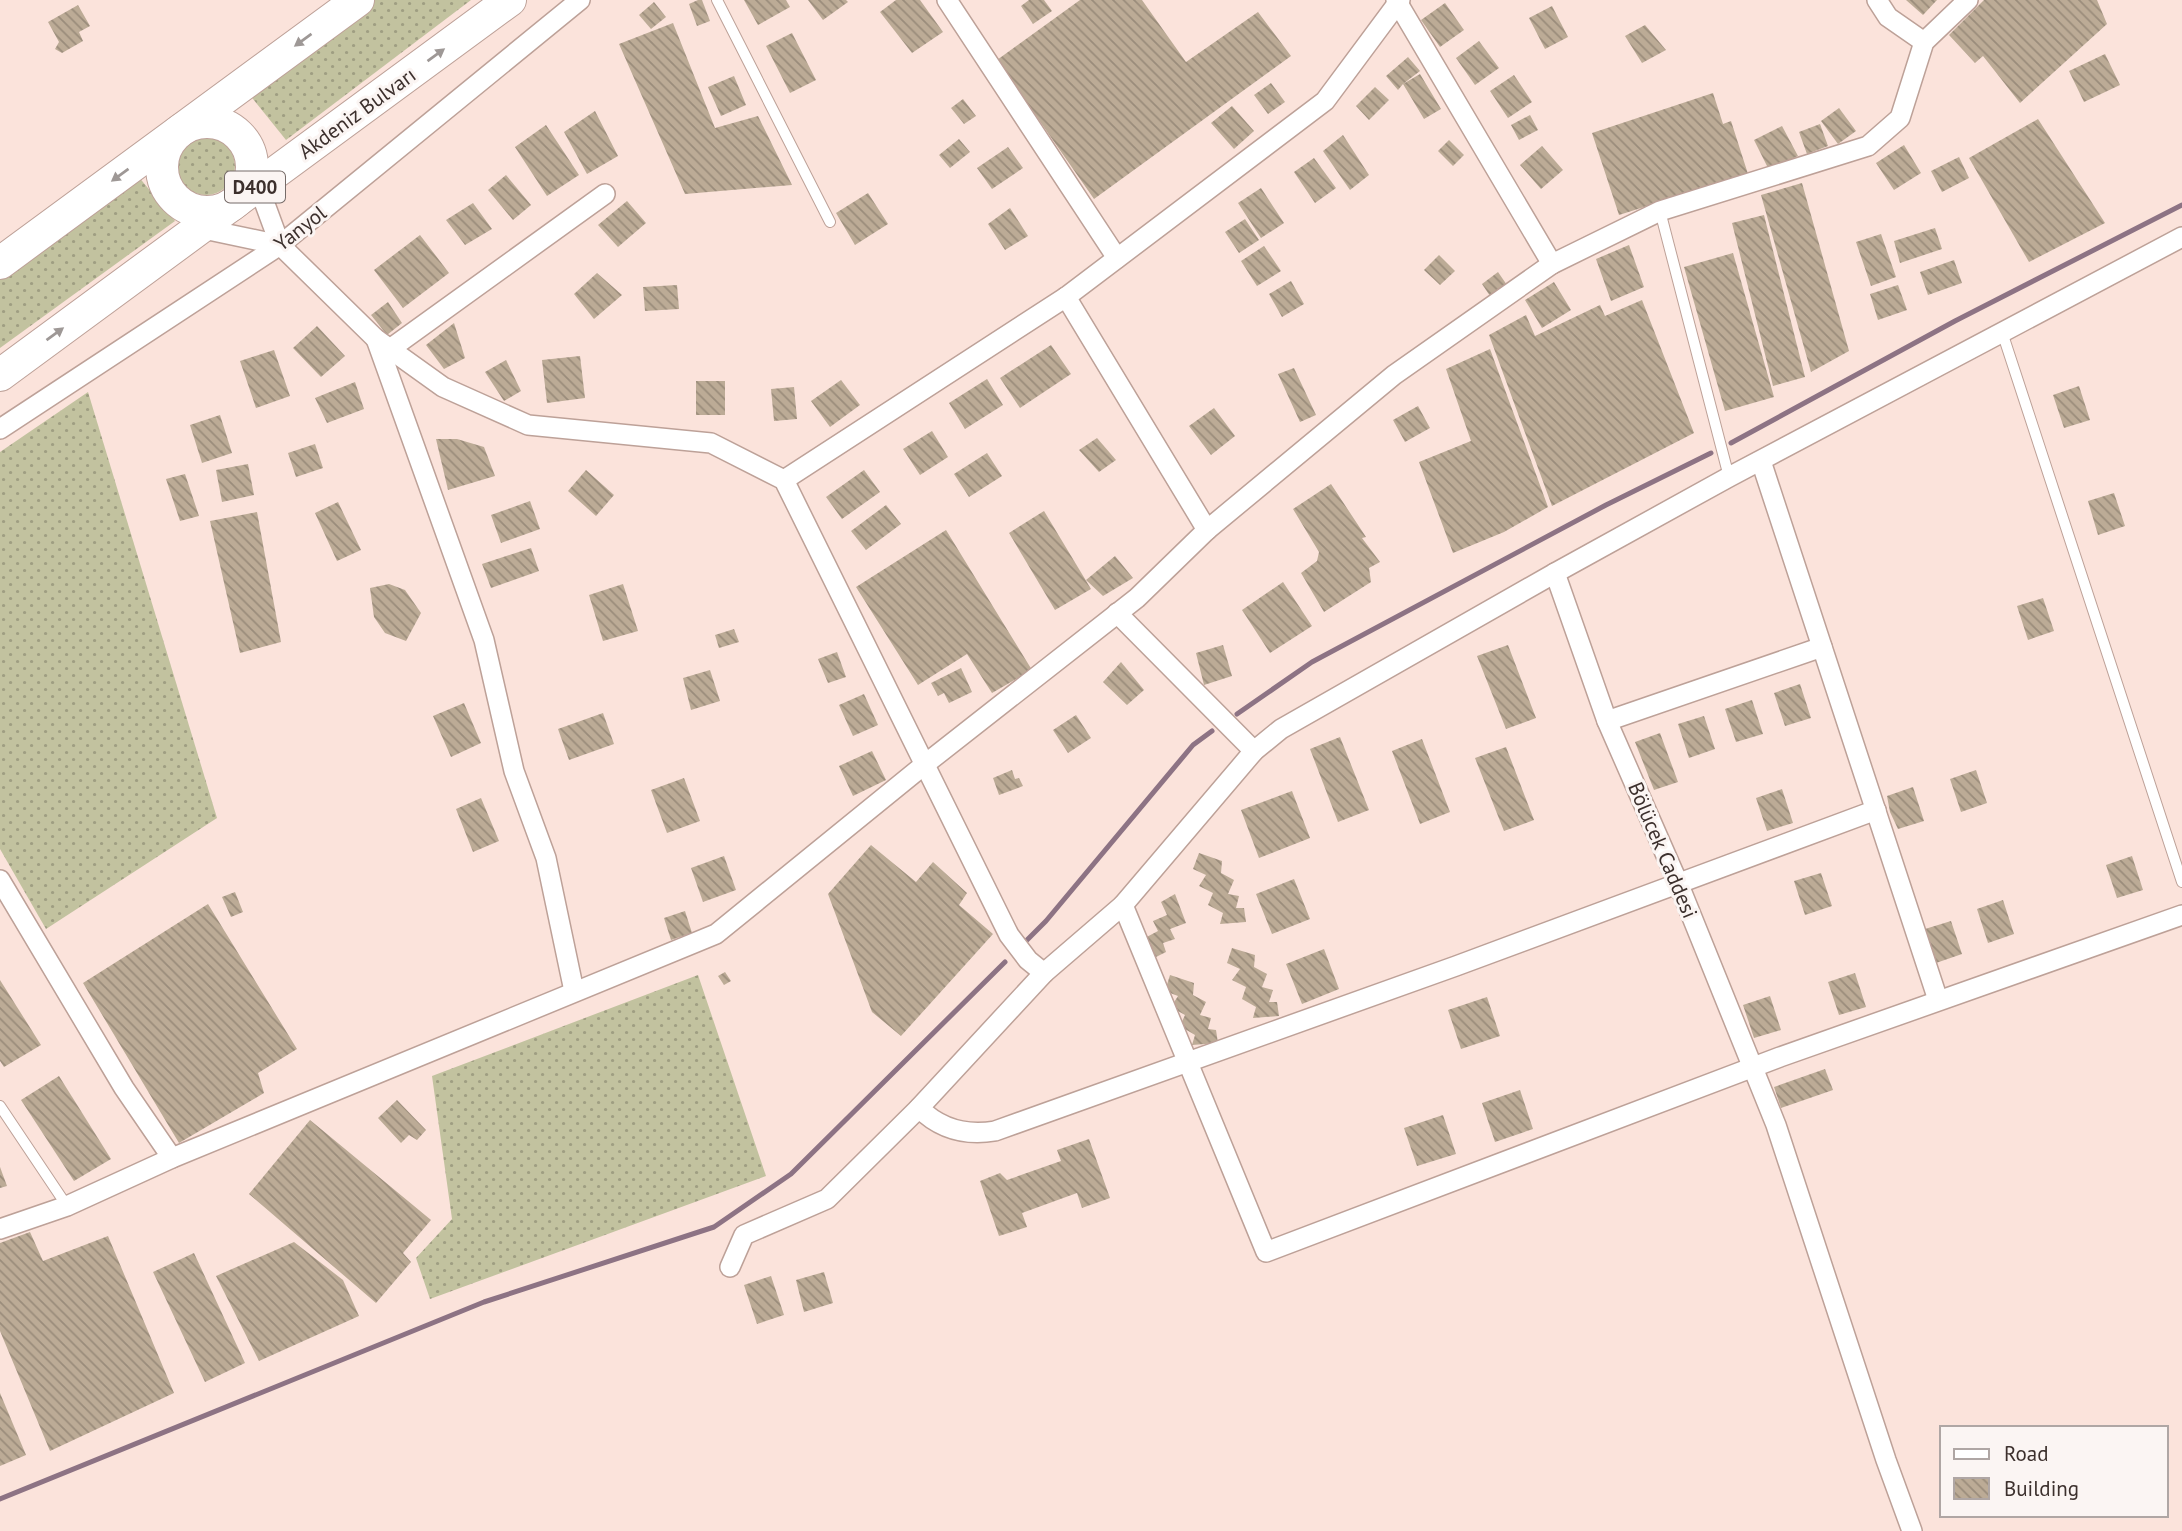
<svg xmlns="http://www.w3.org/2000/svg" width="2182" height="1531" viewBox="0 0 2182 1531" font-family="'PT Sans',sans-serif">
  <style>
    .grass { fill: url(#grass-dots) }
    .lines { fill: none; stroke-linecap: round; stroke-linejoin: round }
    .stream { stroke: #8d7384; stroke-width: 5 }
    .building { fill: url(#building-back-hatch) }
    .service-casing { stroke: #bda198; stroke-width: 12 }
    .minor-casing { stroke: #bda198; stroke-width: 22 }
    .trunk-casing { stroke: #bda198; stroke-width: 34 }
    .service { stroke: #fff; stroke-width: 10 }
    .minor { stroke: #fff; stroke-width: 19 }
    .trunk { stroke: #fff; stroke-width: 32 }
    .oneway { fill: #9e9896 }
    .labels { text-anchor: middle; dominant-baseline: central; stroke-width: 6; stroke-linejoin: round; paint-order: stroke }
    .shield { fill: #fbf5f3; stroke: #756b68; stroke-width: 2 }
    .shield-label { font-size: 19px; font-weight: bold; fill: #3c302d }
    .street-label { font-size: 21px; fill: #3c302d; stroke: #fbf5f3 }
  </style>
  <defs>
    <pattern id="grass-dots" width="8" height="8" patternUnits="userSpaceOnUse" patternTransform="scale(1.75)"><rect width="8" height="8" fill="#c2c29f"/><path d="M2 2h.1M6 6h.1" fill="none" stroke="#9f9e82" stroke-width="1.8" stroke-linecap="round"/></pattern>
    <pattern id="building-back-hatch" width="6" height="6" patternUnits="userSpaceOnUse" patternTransform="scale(1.75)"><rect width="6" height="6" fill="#bcab96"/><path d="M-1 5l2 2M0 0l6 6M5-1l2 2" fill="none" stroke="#9a8c7b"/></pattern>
  </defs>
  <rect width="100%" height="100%" fill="#fbe3db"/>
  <g class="grass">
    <polygon points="375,0 471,0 286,140 249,94"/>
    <circle cx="206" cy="166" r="29"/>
    <polygon points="138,176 175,221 0,348 0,277"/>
    <polygon points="88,392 217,818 46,929 0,849 0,452"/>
    <polygon points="698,975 766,1176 430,1299 416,1258 452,1219 432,1076"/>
  </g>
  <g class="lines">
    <g class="stream">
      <polyline points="1731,443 1955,321 2182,205"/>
      <polyline points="1237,714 1312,662 1606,505 1711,453"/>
      <polyline points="1027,940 1046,921 1193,745 1212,731"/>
      <polyline points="0,1499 484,1302 714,1227 791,1174 1005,962"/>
    </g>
  </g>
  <g class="building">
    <polygon points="698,0 702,0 710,21 697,26 689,4"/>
    <polygon points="744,0 786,0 790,7 758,25"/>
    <polygon points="808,0 846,0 848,2 823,20"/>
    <polygon points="896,0 920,0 943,32 912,53 880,12"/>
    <polygon points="1029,0 1044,0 1052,11 1033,24 1021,6"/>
    <polygon points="1080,0 1142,0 1186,62 1258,12 1291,56 1094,199 997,60"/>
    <polygon points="1906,0 1937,0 1923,15"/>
    <polygon points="1984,0 2097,0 2107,24 2020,103 1983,56 1975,63 1949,35"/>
    <polygon points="654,2 666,17 651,29 639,15"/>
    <polygon points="1445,3 1464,30 1440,47 1421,20"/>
    <polygon points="78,5 90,26 79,32 83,41 62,53 55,49 59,42 48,22"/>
    <polygon points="1552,6 1568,37 1545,49 1529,18"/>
    <polygon points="673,23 715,128 758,116 792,185 685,194 619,44"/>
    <polygon points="1645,25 1666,50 1642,63 1625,36"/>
    <polygon points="792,33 816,80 790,93 766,46"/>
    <polygon points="1479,41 1499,68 1475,85 1456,58"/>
    <polygon points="2105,54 2120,85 2084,102 2069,71"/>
    <polygon points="1408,57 1420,71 1403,84 1420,74 1441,109 1424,119 1403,84 1398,90 1386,76"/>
    <polygon points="1514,75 1532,102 1508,118 1490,91"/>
    <polygon points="734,76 746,105 721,116 708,87"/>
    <polygon points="1271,83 1285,102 1268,114 1254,95"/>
    <polygon points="1375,87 1389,100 1369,120 1356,106"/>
    <polygon points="1713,93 1723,124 1731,121 1748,174 1619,215 1592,133"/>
    <polygon points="963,99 976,116 964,124 951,108"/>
    <polygon points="1232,106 1254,131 1234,149 1211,123"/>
    <polygon points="1839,108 1856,131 1838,144 1821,121"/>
    <polygon points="595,111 618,156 587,174 564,132"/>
    <polygon points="1530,115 1538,130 1519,140 1511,125"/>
    <polygon points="2038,119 2105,223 2029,262 1969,158"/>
    <polygon points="1820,124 1828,146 1807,154 1799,132"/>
    <polygon points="546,125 579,175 547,196 515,147"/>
    <polygon points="1782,126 1798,156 1769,170 1754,140"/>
    <polygon points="1343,135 1369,175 1350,190 1323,151"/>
    <polygon points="959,139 970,152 950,168 939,155"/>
    <polygon points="1449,140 1464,155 1453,166 1438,151"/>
    <polygon points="1904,145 1921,173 1894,190 1876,163"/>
    <polygon points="1542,146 1563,170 1541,189 1520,165"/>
    <polygon points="1008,147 1023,168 992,189 977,168"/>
    <polygon points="1959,157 1969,178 1942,192 1931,171"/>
    <polygon points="1314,158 1336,188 1315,203 1294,172"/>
    <polygon points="506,175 531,205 513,220 488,190"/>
    <polygon points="1802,183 1849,351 1811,372 1761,195"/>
    <polygon points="1261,188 1284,223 1261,238 1238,203"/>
    <polygon points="868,193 888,224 855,245 836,213"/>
    <polygon points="627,201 646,223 618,247 598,225"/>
    <polygon points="473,203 492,229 465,245 446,220"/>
    <polygon points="1010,208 1028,236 1005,250 988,224"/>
    <polygon points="1764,215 1805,377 1773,386 1732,223"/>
    <polygon points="1245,219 1259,240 1239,253 1225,232"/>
    <polygon points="1935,228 1942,249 1900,263 1894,241"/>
    <polygon points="1881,234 1896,277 1871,286 1856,242"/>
    <polygon points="420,235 449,273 403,308 374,270"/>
    <polygon points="1629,245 1644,287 1611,301 1596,259"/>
    <polygon points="1264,246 1281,271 1257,286 1241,261"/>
    <polygon points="1733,253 1774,397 1725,411 1684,267"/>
    <polygon points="1439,255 1455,271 1440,285 1424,270"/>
    <polygon points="1954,260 1962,283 1928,295 1920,272"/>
    <polygon points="1498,272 1509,288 1492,299 1482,284"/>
    <polygon points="597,273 622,295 594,319 574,294"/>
    <polygon points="1291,281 1304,304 1282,317 1269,294"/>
    <polygon points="1554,282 1571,310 1542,328 1525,300"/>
    <polygon points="677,285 679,309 645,311 643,287"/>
    <polygon points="1898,285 1907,310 1878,320 1870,294"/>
    <polygon points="1642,300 1694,433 1552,506 1489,335 1526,315 1535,336 1600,305 1605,316"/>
    <polygon points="388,302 402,323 387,335 371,315"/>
    <polygon points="454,323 465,358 444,369 426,345"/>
    <polygon points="317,326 345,356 321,377 293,348"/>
    <polygon points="1051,345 1071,374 1020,408 1000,378"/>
    <polygon points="1490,349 1548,507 1504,532 1453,553 1419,462 1471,441 1446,369"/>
    <polygon points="274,350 290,396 256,408 240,361"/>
    <polygon points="580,356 585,398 547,403 542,360"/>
    <polygon points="506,360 521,391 504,401 485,372"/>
    <polygon points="1294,368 1316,415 1300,422 1278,374"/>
    <polygon points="987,379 1003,405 965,429 949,403"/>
    <polygon points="841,380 860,405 830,427 811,401"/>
    <rect x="696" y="381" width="29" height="34"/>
    <polygon points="355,382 364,409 327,423 315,398"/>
    <polygon points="2079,386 2090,420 2064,428 2053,395"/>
    <polygon points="794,387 797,419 774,421 771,389"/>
    <polygon points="1418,406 1430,428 1405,442 1393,420"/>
    <polygon points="1214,408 1235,436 1211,455 1189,426"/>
    <polygon points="220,415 232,453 202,463 190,425"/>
    <polygon points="932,431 948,457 920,475 903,449"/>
    <polygon points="1097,438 1116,460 1099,472 1079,450"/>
    <polygon points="436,439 457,439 484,447 495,476 448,490"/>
    <polygon points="315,444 323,468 296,477 288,453"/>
    <polygon points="987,453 1002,476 969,497 954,474"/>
    <polygon points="248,464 254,495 222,502 216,470"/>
    <polygon points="586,470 614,495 596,516 568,491"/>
    <polygon points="864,470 880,492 842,519 826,497"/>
    <polygon points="185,474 199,516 180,521 166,479"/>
    <polygon points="1331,484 1366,537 1362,538 1380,562 1369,568 1371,582 1324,612 1301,573 1317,561 1319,552 1293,509"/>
    <polygon points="2114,493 2125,526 2098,535 2088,501"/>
    <polygon points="530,501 540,529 501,543 491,515"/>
    <polygon points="338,502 361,550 337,561 315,513"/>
    <polygon points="886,505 901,524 866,550 851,531"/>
    <polygon points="1044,511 1091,589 1055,610 1009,533"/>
    <polygon points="257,512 281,642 240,653 210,521"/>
    <polygon points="946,530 1032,670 992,693 967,654 918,685 856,587"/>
    <polygon points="531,548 539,571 491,588 482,564"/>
    <polygon points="1115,556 1133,578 1103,596 1086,580"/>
    <polygon points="1283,582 1312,626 1270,653 1242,610"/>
    <polygon points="389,584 405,590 421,613 406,641 385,633 374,617 370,588"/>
    <polygon points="623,584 638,631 603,641 589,595"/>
    <polygon points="2043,598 2054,631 2028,640 2017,606"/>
    <polygon points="734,629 739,642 719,648 715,635"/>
    <polygon points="1223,645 1232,676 1204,685 1196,653"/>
    <polygon points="1508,645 1536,718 1506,729 1477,656"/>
    <polygon points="837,652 846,677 828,683 818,659"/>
    <polygon points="1121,662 1144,690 1127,705 1103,682"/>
    <polygon points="961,668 972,692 949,703 944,693 938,696 931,683"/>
    <polygon points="710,670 720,701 691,710 683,678"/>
    <polygon points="1800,684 1811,718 1785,726 1774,693"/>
    <polygon points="864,694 878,725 853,736 839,705"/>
    <polygon points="1752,700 1763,734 1736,742 1725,709"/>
    <polygon points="464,703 481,743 451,757 433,716"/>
    <polygon points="603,713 614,744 569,760 558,729"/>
    <polygon points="1076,715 1091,738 1068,753 1053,730"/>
    <polygon points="1704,716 1715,749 1689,758 1678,724"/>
    <polygon points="1660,733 1678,782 1654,790 1635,742"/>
    <polygon points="1340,737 1369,810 1338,822 1310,749"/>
    <polygon points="1422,739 1450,812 1420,824 1392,751"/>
    <polygon points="1506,747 1534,820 1504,831 1475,758"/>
    <polygon points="872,751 886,780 853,796 839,766"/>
    <polygon points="1012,770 1015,779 1019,778 1023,786 999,795 993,778"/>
    <polygon points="1976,770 1987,803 1961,812 1950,779"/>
    <polygon points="684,778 700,821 667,833 651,790"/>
    <polygon points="1913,787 1924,821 1898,829 1890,812 1887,796"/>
    <polygon points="1782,789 1793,823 1767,831 1756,798"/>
    <polygon points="1292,791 1310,838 1259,858 1241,810"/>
    <polygon points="481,798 499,841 473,852 456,809"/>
    <polygon points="871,845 916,882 933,862 967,893 959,905 993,934 901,1036 872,1012 828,894"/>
    <polygon points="1199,853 1222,861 1221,873 1234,880 1228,894 1239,896 1236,908 1244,908 1246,922 1220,924 1223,913 1208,905 1213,893 1199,886 1206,875 1193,869"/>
    <polygon points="724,856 736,890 703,902 691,868"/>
    <polygon points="2132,856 2143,890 2117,898 2106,865"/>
    <polygon points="1821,873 1832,906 1805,915 1794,881"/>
    <polygon points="1294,879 1310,919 1272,934 1256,894"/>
    <polygon points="235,892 243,912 231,917 222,897"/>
    <polygon points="1175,894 1186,923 1170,929 1175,939 1163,943 1166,952 1150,960 1141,940 1158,931 1153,921 1167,915 1161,902"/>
    <polygon points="2003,900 2014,934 1988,943 1977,909"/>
    <polygon points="208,904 297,1049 258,1073 264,1093 179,1143 83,983"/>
    <polygon points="685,911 692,933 671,940 664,918"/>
    <polygon points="1951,921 1962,954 1936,963 1925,929"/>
    <polygon points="1232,948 1255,955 1254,967 1267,974 1262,987 1273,990 1269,1002 1277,1002 1279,1016 1253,1018 1256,1007 1242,999 1246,987 1232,980 1240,969 1227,963"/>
    <polygon points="1324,949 1339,989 1302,1004 1286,964"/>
    <polygon points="725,972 731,981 724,985 718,976"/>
    <polygon points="1855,973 1866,1007 1839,1015 1828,982"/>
    <polygon points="1170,975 1194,983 1193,995 1206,1002 1200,1015 1211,1018 1208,1029 1216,1030 1218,1043 1192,1045 1195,1035 1180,1026 1185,1015 1171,1007 1178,996 1165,991"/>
    <polygon points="0,980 41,1045 4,1067 0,1061"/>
    <polygon points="1770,996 1781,1030 1754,1038 1743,1005"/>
    <polygon points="1487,997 1500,1036 1461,1049 1448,1010"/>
    <polygon points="1825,1069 1833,1090 1781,1108 1774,1087"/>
    <polygon points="59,1076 111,1159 74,1181 21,1100"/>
    <polygon points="1520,1090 1533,1129 1495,1142 1482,1103"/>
    <polygon points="397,1100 426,1130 417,1140 409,1135 401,1143 378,1118"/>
    <polygon points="1443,1115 1456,1154 1417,1166 1404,1128"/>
    <polygon points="310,1120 431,1220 403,1253 411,1262 376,1303 249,1194"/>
    <polygon points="1089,1139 1110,1198 1082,1208 1077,1193 1022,1213 1027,1227 999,1236 980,1181 1000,1173 1007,1180 1061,1161 1057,1150"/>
    <polygon points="0,1167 7,1186 0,1188"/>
    <polygon points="30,1232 43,1261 108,1236 174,1393 50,1451 0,1331 0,1243"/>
    <polygon points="294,1242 343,1280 359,1316 259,1361 216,1276"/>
    <polygon points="194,1253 245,1363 205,1382 153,1272"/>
    <polygon points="824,1272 833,1303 804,1312 796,1280"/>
    <polygon points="771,1276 784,1315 757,1324 744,1285"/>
    <polygon points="0,1393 26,1455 0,1466"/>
  </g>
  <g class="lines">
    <g class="service-casing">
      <g id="service">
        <polyline points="717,0 830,222"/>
        <polyline points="1660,211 1729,477"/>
        <polyline points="2002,332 2182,882"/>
        <polyline points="0,1106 67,1206"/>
      </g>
    </g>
    <g class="minor-casing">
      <g id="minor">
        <polyline points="947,0 1117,258"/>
        <polyline points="1396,0 1552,264"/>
        <polyline points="1877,0 1888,17 1924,42"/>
        <polyline points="258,185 280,245 376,339 443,387 528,425 711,443 784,480 1009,935 1028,960 1044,973"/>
        <polyline points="199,228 280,245"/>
        <polyline points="2182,237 1729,477 1555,573 1281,729 1254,751 1123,905 1266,1252 1780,1057 2182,915"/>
        <polyline points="1066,297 1207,530"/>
        <polyline points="376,339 484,640 514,771 546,858 574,991"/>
        <polyline points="390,349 605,194"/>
        <polyline points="0,429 280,245 580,0"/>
        <polyline points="1761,461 1938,1000"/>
        <polyline points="784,480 1066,297 1325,101 1400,0"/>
        <polyline points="1555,573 1607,721 1679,885 1776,1125 1886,1460 1912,1531"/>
        <polyline points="1117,613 1254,751"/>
        <polyline points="1607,721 1822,647"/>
        <polyline points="0,880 124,1088 172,1158"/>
        <path d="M919,1108C940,1129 965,1136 995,1131L1456,966L1876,810"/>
        <polyline points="0,1229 67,1206 172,1158 716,934 924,765 1137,598 1207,530 1394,375 1552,264 1660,211 1868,146 1900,118 1924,42 1968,0"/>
        <polyline points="730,1267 744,1235 827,1199 919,1108 1044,973 1123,905"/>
      </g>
    </g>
    <g class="trunk-casing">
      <g id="trunk">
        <circle cx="207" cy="167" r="45"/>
        <polyline points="0,263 358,0"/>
        <polyline points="0,375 510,0"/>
      </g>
    </g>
    <use href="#service" class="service"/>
    <use href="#minor" class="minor"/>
    <use href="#trunk" class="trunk"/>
  </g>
  <defs><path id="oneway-solid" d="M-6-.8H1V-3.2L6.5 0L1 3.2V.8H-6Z" transform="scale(1.75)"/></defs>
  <g class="oneway">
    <use href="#oneway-solid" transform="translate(303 40) rotate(144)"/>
    <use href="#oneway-solid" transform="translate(436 55) rotate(-36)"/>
    <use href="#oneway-solid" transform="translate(120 175) rotate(144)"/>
    <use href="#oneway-solid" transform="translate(55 334) rotate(-36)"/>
  </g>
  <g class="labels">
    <rect class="shield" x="225" y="171.5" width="60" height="31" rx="5"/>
    <g class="shield-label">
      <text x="255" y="187">D400</text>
    </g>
    <g class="street-label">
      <text transform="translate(357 113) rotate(-36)">Akdeniz Bulvarı</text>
      <text transform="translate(300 228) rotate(-38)">Yanyol</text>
      <text transform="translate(1663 850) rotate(67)">Bölücek Caddesi</text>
    </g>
  </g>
  <rect x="1940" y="1426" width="228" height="91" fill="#fbf5f3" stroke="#afa6a4" stroke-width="2"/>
  <rect x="1954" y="1449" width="35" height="10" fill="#ffffff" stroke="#afa6a4" stroke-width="2"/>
  <text x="2004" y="1461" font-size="21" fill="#3c302d">Road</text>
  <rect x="1954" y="1478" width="35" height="21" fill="url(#building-back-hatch)" stroke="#afa6a4" stroke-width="2"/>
  <text x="2004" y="1496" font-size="21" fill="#3c302d">Building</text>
</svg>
